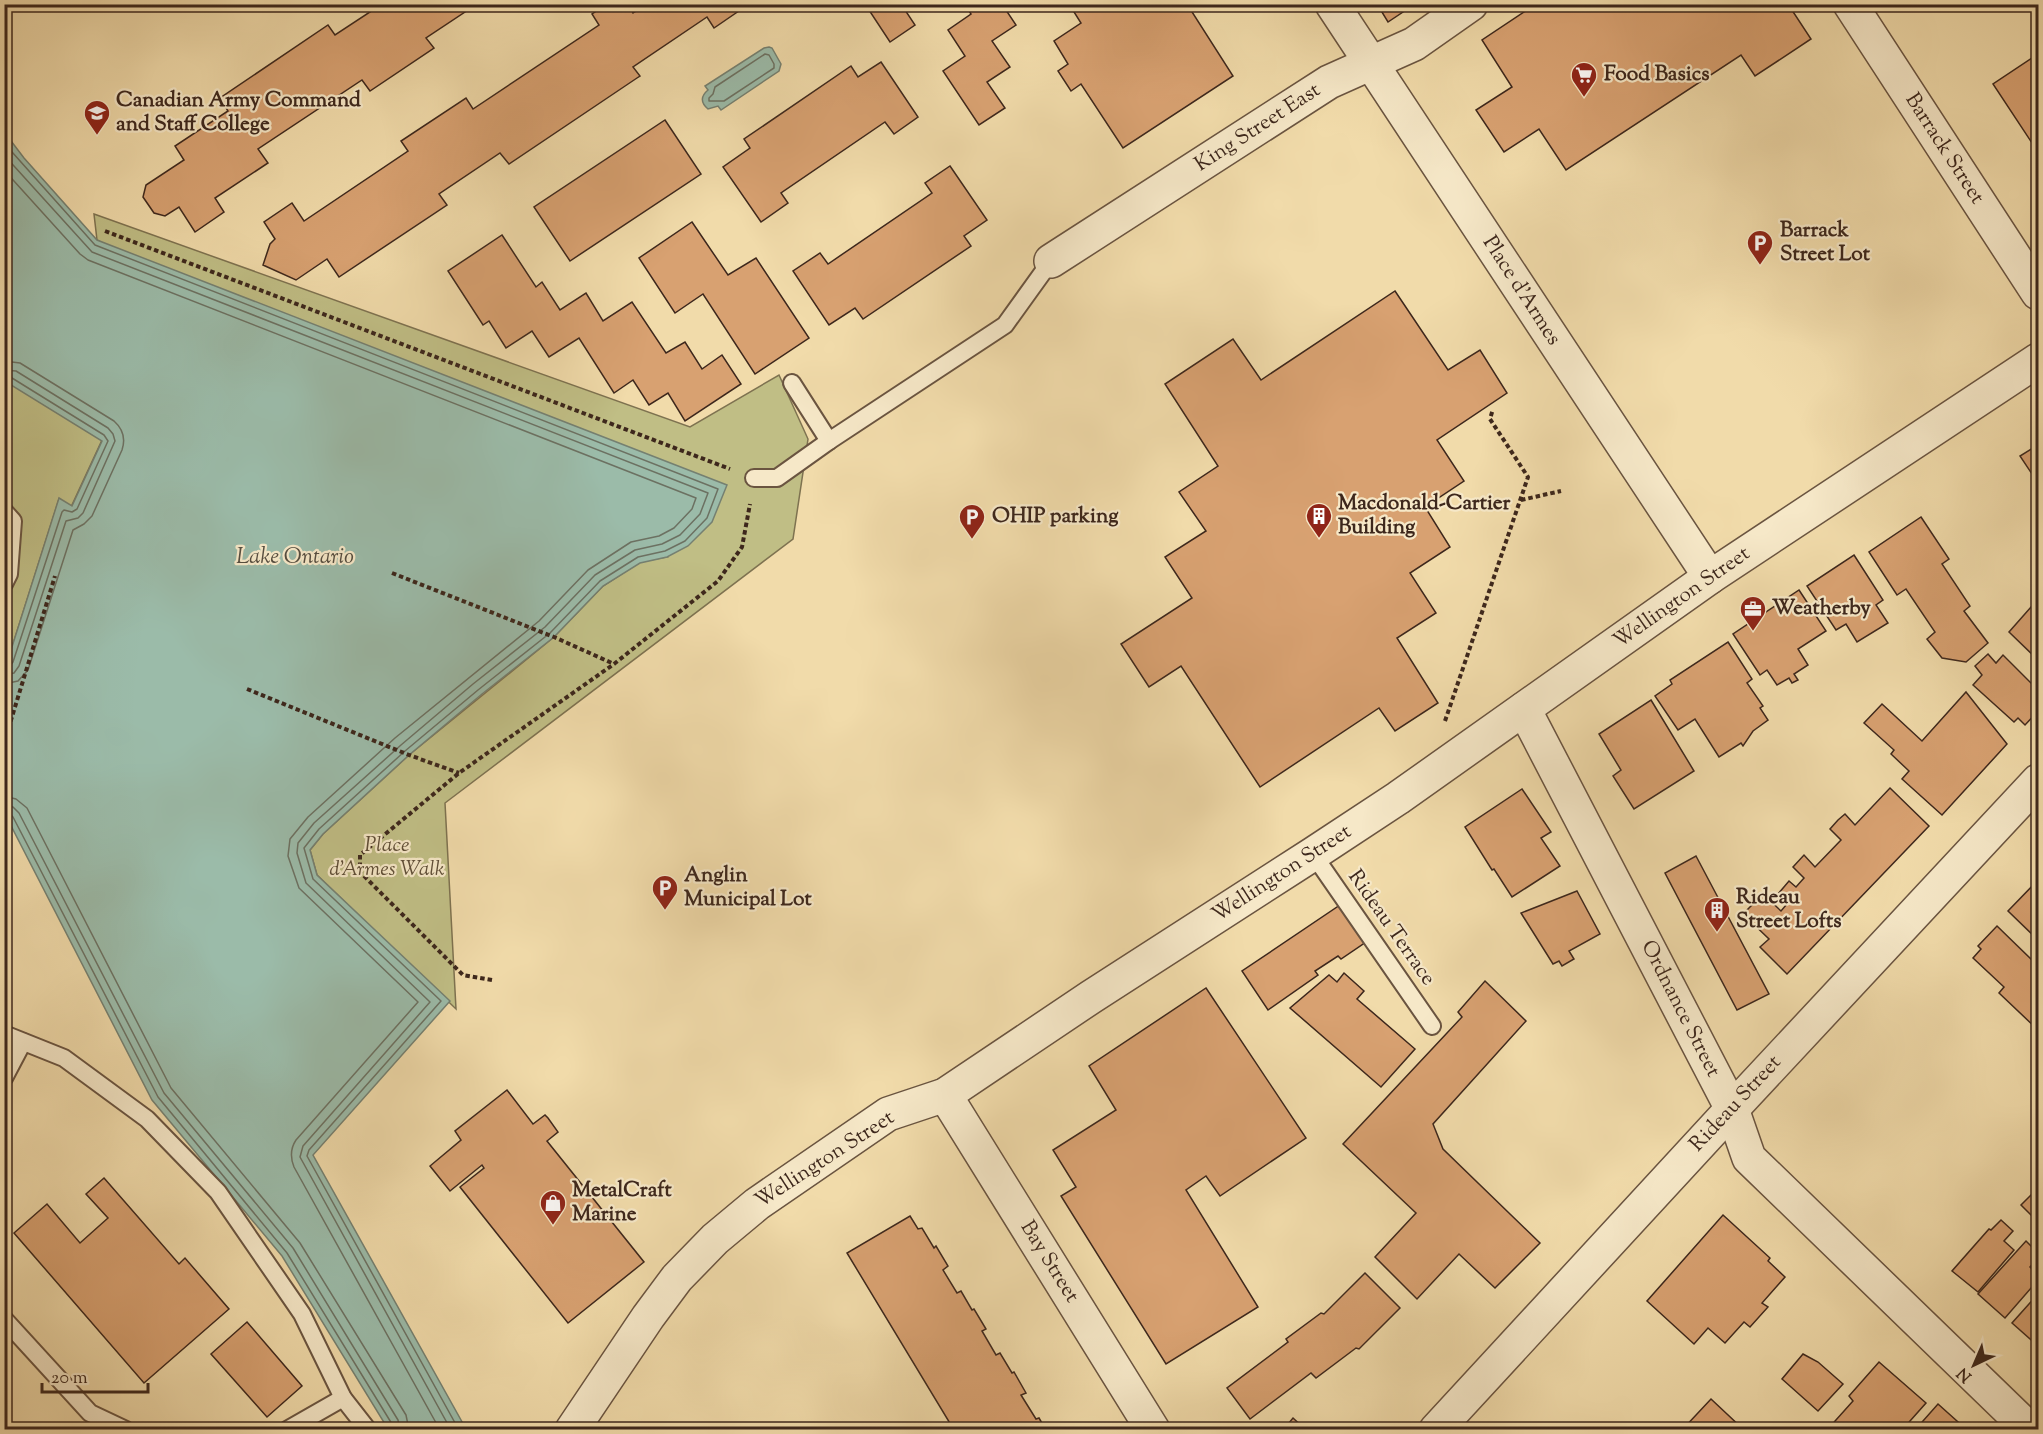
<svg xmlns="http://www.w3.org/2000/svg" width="2043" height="1434" viewBox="0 0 2043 1434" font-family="'Sorts Mill Goudy',serif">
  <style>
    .green { fill: #c0be85; stroke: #7e7250; stroke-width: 1.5 }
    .water { fill: #9bbba9; stroke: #758071; stroke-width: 1.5 }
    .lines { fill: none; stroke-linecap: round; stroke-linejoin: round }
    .shore { stroke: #6c7162; stroke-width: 1.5 }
    .building { fill: #d8a171; stroke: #3d271c; stroke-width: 1.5 }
    .service-casing { stroke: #6a5440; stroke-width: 20 }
    .minor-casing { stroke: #6a5440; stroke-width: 36 }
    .tertiary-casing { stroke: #6a5440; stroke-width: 36 }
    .path { stroke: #3d271c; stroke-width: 4; stroke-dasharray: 4.5 3; stroke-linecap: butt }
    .service { stroke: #f6e8c8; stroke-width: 16 }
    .minor { stroke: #f6e8c8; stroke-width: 33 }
    .tertiary { stroke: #f6e8c8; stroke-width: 33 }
    .labels { text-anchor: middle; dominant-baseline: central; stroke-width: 4.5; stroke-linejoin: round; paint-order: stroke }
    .poi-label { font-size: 21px; font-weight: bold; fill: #3d271c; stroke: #f6e8c8; text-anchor: start }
    .street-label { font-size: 21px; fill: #3d271c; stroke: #f6e8c8 }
    .park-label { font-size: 21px; font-style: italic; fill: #5e4d36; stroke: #f6e8c8 }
    .water-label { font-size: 22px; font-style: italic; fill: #544c3f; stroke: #f6e8c8 }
  </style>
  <rect width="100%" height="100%" fill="#f1dbaa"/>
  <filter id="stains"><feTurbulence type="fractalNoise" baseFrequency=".00333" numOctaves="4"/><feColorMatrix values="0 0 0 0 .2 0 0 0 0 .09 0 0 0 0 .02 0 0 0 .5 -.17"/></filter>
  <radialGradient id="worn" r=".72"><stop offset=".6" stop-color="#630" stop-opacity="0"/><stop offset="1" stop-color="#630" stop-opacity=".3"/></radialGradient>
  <g class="green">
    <polygon points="94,214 690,427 779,375 808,439 793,539 445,803 456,1009 317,875 310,850 323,834 409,755 554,637 603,586 640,562 667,557 97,240"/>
    <polygon points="8,382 102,440 71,507 59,499 5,669 4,389"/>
  </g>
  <g class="water">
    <path d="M769,47L772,48L781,64L779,71L721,110L718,106L708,109C700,102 701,96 708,90L705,86L764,48Z"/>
    <polygon points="5,133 24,158 97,240 727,485 712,522 688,546 667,557 640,563 603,586 554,637 482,694 409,755 323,834 310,850 317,875 450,1001 313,1155 466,1429 388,1429 282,1256 152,1100 5,814 5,669 59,498 72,506 102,441 8,383 5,389"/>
  </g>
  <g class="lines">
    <g class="shore">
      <polygon points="765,54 769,55 774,64 774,68 724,101 709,101 709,98 713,94 715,87"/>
      <polyline points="4,143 95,245 718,489 707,518 685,541 665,551 638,557 600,581 550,633 478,690 405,751 319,829 304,848 313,879 441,1001 309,1150 307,1156 459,1430"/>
      <polyline points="4,155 92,252 708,493 700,514 680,535 662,544 635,550 595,575 545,627 473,684 401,745 314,823 298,843 297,853 306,883 430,1002 303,1146 300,1157 451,1430"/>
      <path d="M4,170L80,254L88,260L696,498L692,509L674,528L659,536L631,542L588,570L539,621L395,738L308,817L290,839L288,856L299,888L418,1002L296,1140C290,1149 290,1157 294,1167L440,1430"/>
      <path d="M4,361L20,363L114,421C123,429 126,438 122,450L92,516L84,524L73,530L28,670L18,681L4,684"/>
      <polyline points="4,370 16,371 108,428 113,434 115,441 83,513 78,518 66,521 19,666 14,673 4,675"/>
      <polyline points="4,378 12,378 104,435 108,441 77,509 72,512 64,510 62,512 13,662 10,666 4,667"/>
      <polyline points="4,796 16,799 27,808 171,1088 300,1243 406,1415 409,1430"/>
      <polyline points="4,805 13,807 19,813 164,1093 293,1248 398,1420 400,1430"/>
      <polyline points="4,813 9,813 13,817 158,1097 287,1253 392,1424 393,1430"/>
    </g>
  </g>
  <g class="building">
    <polygon points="382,4 477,4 426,38 434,48 370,91 362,80 258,149 268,163 215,198 224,212 195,232 179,207 165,216 154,213 143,197 146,185 184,160 175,146 228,111 220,98 328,25 335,35"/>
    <polygon points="607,4 628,4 633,13 647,4 749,4 714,28 707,17 633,67 640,76 637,78 509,164 500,153 439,194 447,205 339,277 327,259 296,280 263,265 270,244 275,239 264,222 292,203 304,221 408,151 401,141 466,98 473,109 599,25 592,14"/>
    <polygon points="865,4 907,4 903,7 915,25 890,42"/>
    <polygon points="965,4 1002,4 1016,25 992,41 1010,67 987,82 1005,108 979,125 943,71 965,56 948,30 971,14"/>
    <polygon points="1069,4 1187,4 1233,76 1123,148 1081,84 1071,91 1058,71 1068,64 1054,41 1081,23"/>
    <polygon points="1377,4 1415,4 1388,22"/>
    <polygon points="1536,4 1788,4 1811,39 1755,76 1741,55 1566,170 1539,129 1504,152 1476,110 1512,87 1482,40"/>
    <polygon points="2038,54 2038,143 2034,146 1993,84"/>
    <polygon points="881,62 918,117 894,134 885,122 781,193 788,203 761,222 723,167 750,148 744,139 851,66 858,77"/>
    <polygon points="665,120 701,174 570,261 534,207"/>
    <polygon points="950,166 987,220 964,236 971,246 863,319 855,308 829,325 793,271 820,253 828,264 932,193 925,183"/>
    <polygon points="692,222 728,275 756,258 809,338 755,374 703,294 675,313 639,258"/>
    <polygon points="502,235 536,287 542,282 560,310 586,293 603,321 632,302 666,353 685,342 702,369 722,355 741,384 685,421 668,393 649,405 633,380 614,393 579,338 549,357 532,331 506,348 489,321 483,325 448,271"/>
    <polygon points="1395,291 1448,370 1480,350 1507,393 1437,440 1464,481 1425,507 1450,547 1410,573 1436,613 1397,638 1438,703 1395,731 1379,708 1260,787 1181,666 1149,687 1121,644 1192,598 1165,557 1206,531 1179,492 1218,466 1165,384 1233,339 1261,380"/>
    <polygon points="2038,445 2038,483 2020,456"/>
    <polygon points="1921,517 1949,559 1942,564 1970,606 1964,611 1988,643 1966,662 1942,658 1927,639 1935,632 1906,589 1897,595 1869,552"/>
    <polygon points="1854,555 1883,600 1876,605 1888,623 1857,642 1846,624 1836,630 1807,586"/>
    <polygon points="1799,590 1826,631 1798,649 1808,665 1794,674 1798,680 1792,683 1789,678 1777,685 1767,670 1760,675 1733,634"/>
    <polygon points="2038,599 2038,660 2009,632"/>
    <polygon points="1728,642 1752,679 1747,683 1763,706 1760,708 1768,720 1753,731 1743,746 1741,743 1719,757 1695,719 1678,730 1655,696 1672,684 1670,680"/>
    <polygon points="1988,654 1996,663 2003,655 2038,690 2038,711 2025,725 2018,718 2014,722 1973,685 1982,675 1975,666"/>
    <polygon points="1966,692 2007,744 1942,815 1902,779 1909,771 1891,754 1894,750 1864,723 1882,704 1922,741"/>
    <polygon points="1651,700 1694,771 1634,809 1613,776 1621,770 1599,734"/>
    <polygon points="1890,788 1929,826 1787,974 1760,947 1769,939 1743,914 1763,894 1781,911 1787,904 1778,894 1789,881 1796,887 1804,878 1793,867 1804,855 1815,867 1841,840 1830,829 1838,820 1845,814 1855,825"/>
    <polygon points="1522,789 1551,832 1541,838 1560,866 1512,897 1494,869 1492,870 1465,827"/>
    <polygon points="1696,856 1769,994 1737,1010 1665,873"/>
    <polygon points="2037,881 2038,882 2038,940 2008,911"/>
    <polygon points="1577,891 1600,934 1569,951 1574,959 1562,966 1559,961 1553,964 1521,913"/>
    <polygon points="1340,905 1366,942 1341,959 1338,956 1315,971 1318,975 1268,1010 1242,971"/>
    <polygon points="1997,926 2031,959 2033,956 2038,961 2038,1030 1999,993 2004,987 1973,958 1981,949 1978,946"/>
    <polygon points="1344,973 1364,991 1357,999 1415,1049 1381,1087 1290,1008 1329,975 1337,982"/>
    <polygon points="1485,981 1526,1021 1433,1124 1443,1149 1540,1243 1495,1288 1459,1254 1417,1299 1375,1257 1416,1213 1343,1144 1462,1017 1458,1012"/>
    <polygon points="1206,988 1306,1138 1220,1196 1206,1176 1186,1190 1258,1307 1166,1364 1061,1196 1076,1187 1053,1150 1116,1110 1089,1066"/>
    <polygon points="507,1090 533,1124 545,1115 548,1118 558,1132 547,1141 644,1262 568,1323 460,1187 484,1168 482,1165 450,1191 430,1166 461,1140 455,1131"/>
    <polygon points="104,1178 179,1264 185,1258 229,1309 144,1383 14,1233 47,1204 80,1243 108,1218 86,1194"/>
    <polygon points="2038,1188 2038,1222 2021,1205"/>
    <polygon points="1723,1215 1770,1258 1768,1261 1785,1277 1762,1303 1768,1307 1750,1327 1744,1322 1725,1343 1708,1328 1694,1344 1647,1301"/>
    <polygon points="910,1216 918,1229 922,1228 934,1248 936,1246 948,1266 943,1270 957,1293 961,1291 972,1310 974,1309 986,1329 982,1331 996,1355 1000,1353 1012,1373 1014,1372 1026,1393 1021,1395 1036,1419 1039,1418 1046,1430 954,1430 847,1253"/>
    <polygon points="2001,1220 2013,1231 2004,1241 2014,1250 1978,1292 1952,1271 1989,1229 1991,1230"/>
    <polygon points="2026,1241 2038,1253 2038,1258 2030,1267 2038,1275 2038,1280 2005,1318 1978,1294"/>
    <polygon points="1365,1273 1400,1308 1359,1349 1356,1348 1316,1378 1311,1373 1250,1419 1227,1388 1288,1342 1286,1339 1321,1313 1324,1314"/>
    <polygon points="2038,1294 2038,1346 2012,1323"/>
    <polygon points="247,1322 302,1386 267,1417 211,1354"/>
    <polygon points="1803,1354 1818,1362 1843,1384 1818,1411 1782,1379"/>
    <polygon points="1879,1362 1926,1403 1902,1430 1827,1430 1853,1401 1849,1396"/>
    <polygon points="1711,1399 1744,1430 1682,1430"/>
    <polygon points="1938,1404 1967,1430 1915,1430"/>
    <polygon points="1293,1418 1306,1430 1283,1430"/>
  </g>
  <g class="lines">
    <g class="service-casing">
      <g id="service">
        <polyline points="792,383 829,441"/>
        <polyline points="754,478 777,478 829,441 1005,325 1051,261"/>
        <polyline points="4,511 13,521 9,574 4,584"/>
        <polyline points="1313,854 1432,1026"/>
        <polyline points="4,1034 64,1058 147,1119 218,1192 302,1314 343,1398 368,1430"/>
        <polyline points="4,1078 23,1042"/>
        <polyline points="4,1319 90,1413 126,1430"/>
        <polyline points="287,1430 343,1398"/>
      </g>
    </g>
    <g class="minor-casing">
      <g id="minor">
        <polyline points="1332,4 1710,577"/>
        <polyline points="1051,261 1329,82 1414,44 1471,4"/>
        <polyline points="1524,709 1732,1109 1749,1158 2030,1430"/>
        <polyline points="945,1095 1153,1430"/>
        <polyline points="572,1430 648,1317 677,1278 715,1239 757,1204 888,1114 945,1095 1091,997 1313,854 1398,798 1710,577 2038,360"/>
      </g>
    </g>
    <g class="tertiary-casing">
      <g id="tertiary">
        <polyline points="1850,4 2038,293"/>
        <polyline points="1436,1430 1732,1109 2038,781"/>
      </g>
    </g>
    <g class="path">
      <polyline points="105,231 730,469"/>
      <polyline points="1521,500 1561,491"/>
      <polyline points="392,573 554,637 614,664"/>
      <polyline points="247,689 409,755 459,773"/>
      <polyline points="1445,721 1528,477 1490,419 1493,409"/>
      <polyline points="4,743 55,576"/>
      <polyline points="492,980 463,975 360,872 360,855 459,773 614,664 718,581 742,547 750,504"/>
    </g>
    <use href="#service" class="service"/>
    <use href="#minor" class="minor"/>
    <use href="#tertiary" class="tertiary"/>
  </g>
  <defs>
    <g id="supermarket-pin" transform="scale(1.35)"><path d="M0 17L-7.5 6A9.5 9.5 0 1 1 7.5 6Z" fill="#8f2418" stroke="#f6e8c8"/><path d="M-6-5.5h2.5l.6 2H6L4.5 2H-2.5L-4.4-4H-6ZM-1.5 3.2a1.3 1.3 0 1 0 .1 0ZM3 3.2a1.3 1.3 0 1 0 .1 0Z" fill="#fff"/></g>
    <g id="university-pin" transform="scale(1.35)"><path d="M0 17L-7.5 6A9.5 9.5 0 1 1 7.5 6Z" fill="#8f2418" stroke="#f6e8c8"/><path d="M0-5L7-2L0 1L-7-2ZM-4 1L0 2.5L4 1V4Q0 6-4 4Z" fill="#fff"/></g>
    <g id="parking-pin" transform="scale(1.35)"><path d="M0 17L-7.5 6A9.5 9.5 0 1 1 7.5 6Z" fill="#8f2418" stroke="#f6e8c8"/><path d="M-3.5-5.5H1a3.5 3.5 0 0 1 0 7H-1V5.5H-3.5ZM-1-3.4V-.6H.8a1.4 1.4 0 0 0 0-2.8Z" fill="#fff"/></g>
    <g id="building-pin" transform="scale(1.35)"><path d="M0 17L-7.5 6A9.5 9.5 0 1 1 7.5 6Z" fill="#8f2418" stroke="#f6e8c8"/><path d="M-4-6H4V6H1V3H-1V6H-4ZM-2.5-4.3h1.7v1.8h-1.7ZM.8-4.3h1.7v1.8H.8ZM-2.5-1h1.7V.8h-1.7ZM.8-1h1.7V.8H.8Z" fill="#fff"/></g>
    <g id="office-pin" transform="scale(1.35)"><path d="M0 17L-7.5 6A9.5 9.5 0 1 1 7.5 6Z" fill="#8f2418" stroke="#f6e8c8"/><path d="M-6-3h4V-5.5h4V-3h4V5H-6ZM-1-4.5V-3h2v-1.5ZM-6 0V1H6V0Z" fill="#fff"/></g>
    <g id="shop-pin" transform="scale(1.35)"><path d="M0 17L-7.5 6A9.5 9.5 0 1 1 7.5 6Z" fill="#8f2418" stroke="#f6e8c8"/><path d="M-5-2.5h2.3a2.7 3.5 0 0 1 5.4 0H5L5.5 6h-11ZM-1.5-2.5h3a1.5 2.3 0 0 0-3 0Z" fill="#fff"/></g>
  </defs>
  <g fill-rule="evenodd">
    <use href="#supermarket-pin" x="1584" y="75"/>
    <use href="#university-pin" x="97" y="113"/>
    <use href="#parking-pin" x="1760" y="243"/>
    <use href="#building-pin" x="1319" y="516"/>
    <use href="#parking-pin" x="972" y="517"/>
    <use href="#office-pin" x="1753" y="609"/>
    <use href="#parking-pin" x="665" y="888"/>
    <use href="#building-pin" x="1717" y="910"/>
    <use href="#shop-pin" x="553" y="1203"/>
  </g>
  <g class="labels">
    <g class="poi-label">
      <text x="1604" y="75">Food Basics</text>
      <text x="116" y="101">Canadian Army Command<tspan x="116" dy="24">and Staff College</tspan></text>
      <text x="1780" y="231">Barrack<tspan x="1780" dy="24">Street Lot</tspan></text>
      <text x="1338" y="504">Macdonald-Cartier<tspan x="1338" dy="24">Building</tspan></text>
      <text x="992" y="517">OHIP parking</text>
      <text x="1772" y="609">Weatherby</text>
      <text x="684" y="876">Anglin<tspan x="684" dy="24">Municipal Lot</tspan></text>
      <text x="1736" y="898">Rideau<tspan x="1736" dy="24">Street Lofts</tspan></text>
      <text x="572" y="1191">MetalCraft<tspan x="572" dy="24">Marine</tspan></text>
    </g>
    <g class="street-label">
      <text transform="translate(1258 128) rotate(-33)">King Street East</text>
      <text transform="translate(1944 149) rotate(57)">Barrack Street</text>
      <text transform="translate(1521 291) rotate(57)">Place d'Armes</text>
      <text transform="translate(1682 598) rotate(-35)">Wellington Street</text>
      <text transform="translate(1282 874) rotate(-33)">Wellington Street</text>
      <text transform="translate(1391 928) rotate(55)">Rideau Terrace</text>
      <text transform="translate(1680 1009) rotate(63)">Ordnance Street</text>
      <text transform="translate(1736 1104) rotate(-47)">Rideau Street</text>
      <text transform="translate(825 1160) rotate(-33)">Wellington Street</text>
      <text transform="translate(1049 1262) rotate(58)">Bay Street</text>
    </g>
    <g class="park-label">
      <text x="387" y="846">Place<tspan x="387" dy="24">d'Armes Walk</tspan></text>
    </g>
    <g class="water-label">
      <text x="295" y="558">Lake Ontario</text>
    </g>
  </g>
  <rect width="2043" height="1434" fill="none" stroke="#f1dbaa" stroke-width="24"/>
  <rect x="6" y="6" width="2031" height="1422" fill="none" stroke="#3d271c" stroke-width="3"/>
  <rect x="12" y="12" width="2019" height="1410" fill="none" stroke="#3d271c" stroke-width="1.5"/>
  <g transform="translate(1974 1365) rotate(224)" stroke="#f6e8c8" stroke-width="4.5" paint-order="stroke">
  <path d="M0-4.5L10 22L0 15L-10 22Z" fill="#3d271c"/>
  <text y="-9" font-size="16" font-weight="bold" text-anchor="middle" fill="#3d271c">N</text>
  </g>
  <path d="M42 1383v9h106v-9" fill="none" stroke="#3d271c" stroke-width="3"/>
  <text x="51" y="1383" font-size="18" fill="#3d271c" stroke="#f6e8c8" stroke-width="4.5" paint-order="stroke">20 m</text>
  <rect width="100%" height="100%" filter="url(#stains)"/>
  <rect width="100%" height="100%" fill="url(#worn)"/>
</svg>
